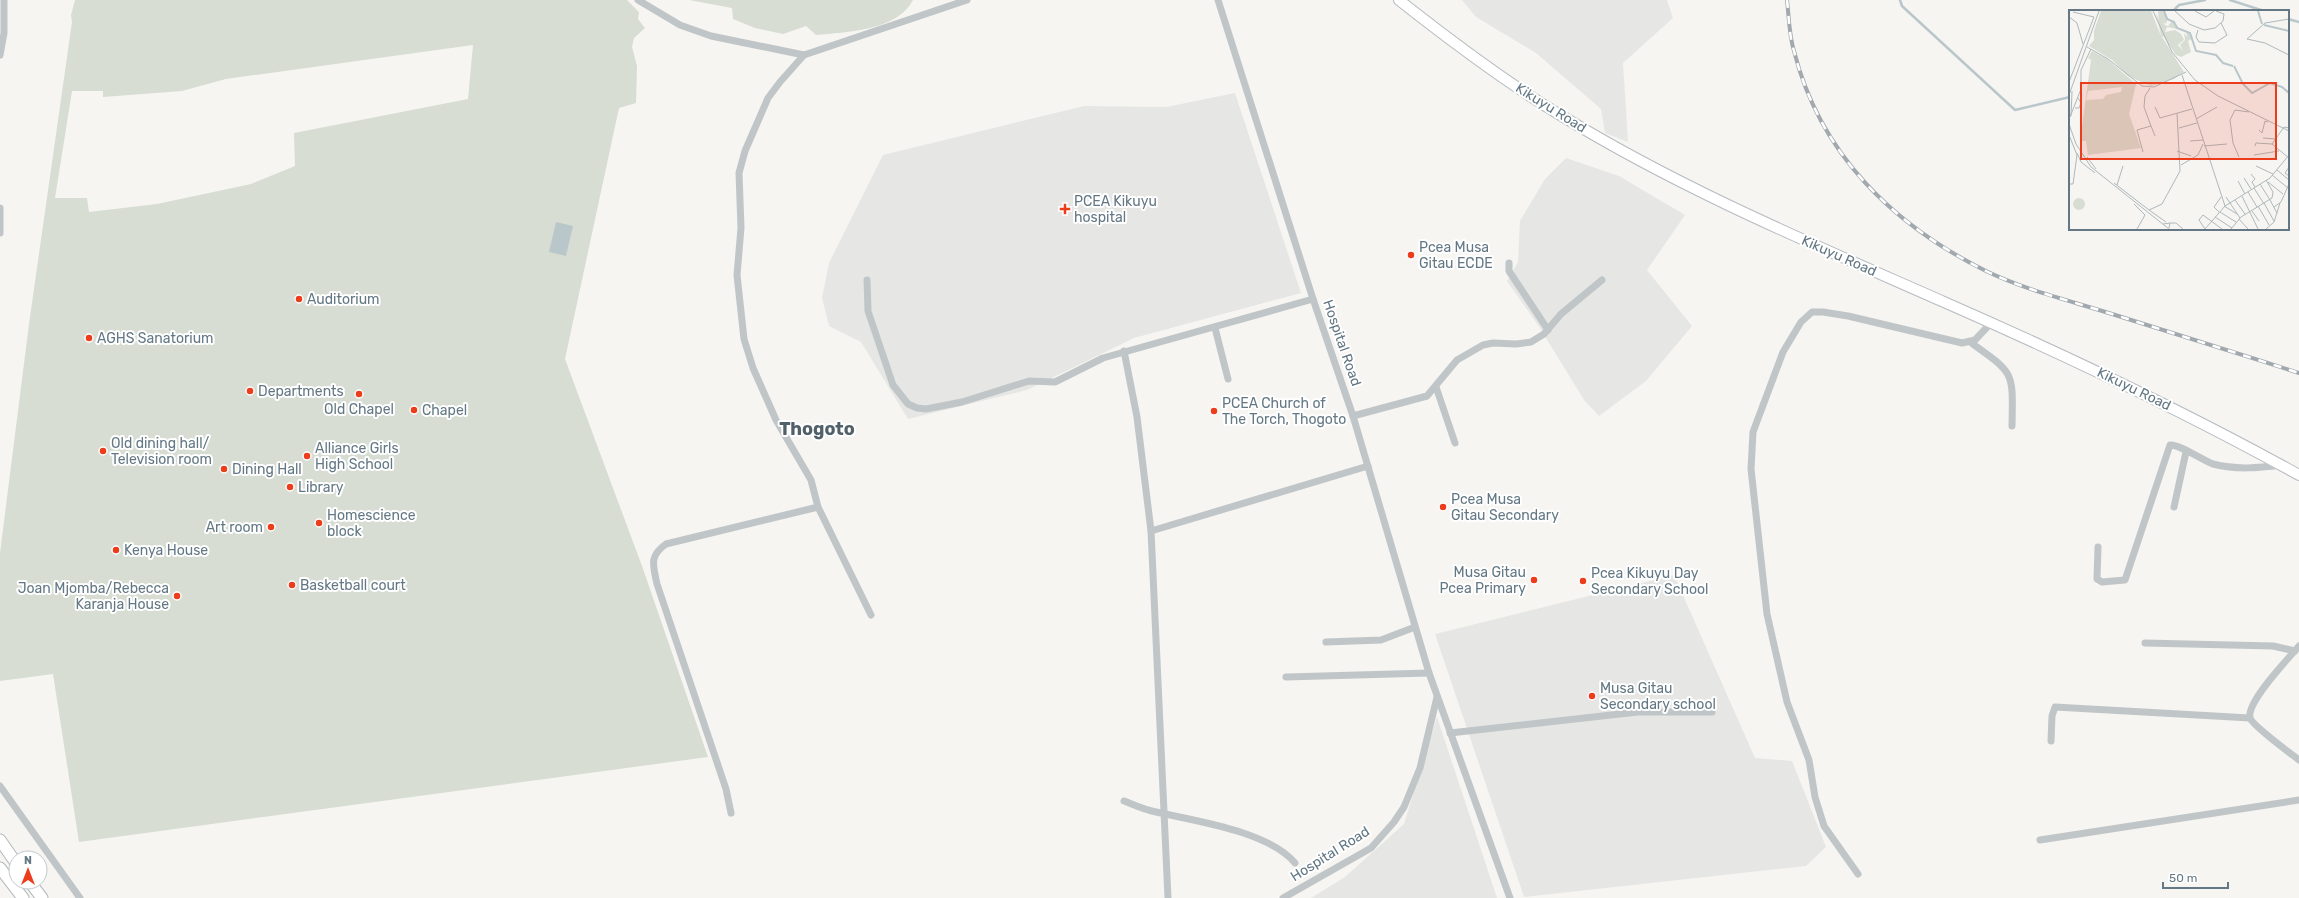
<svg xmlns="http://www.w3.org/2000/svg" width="2299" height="898" viewBox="0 0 2299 898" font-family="Rubik,sans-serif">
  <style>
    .built { fill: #e6e7e5 }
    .green { fill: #d7ddd2; fill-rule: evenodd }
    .water { fill: #b9c7cb }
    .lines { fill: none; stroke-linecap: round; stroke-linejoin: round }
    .stream { stroke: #b9c7cb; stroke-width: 2.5 }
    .secondary-casing { stroke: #b5bbbf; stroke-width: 12 }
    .trunk-casing { stroke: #b3b8bb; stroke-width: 13 }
    .minor { stroke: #c0c6c8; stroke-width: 7 }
    .secondary { stroke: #fff; stroke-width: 10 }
    .trunk { stroke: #fff; stroke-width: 11 }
    .rail-casing { stroke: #a1a9ae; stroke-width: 4 }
    .rail { stroke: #fff; stroke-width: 2.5; stroke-dasharray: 8; stroke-linecap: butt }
    .poi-dot { fill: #ed3c1b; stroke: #fff; stroke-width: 1.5 }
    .labels { text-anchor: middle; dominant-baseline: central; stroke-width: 4; stroke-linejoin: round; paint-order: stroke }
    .street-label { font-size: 14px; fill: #637884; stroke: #fff }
    .poi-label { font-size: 14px; fill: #637884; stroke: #fff; text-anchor: start }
    .district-label { font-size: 18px; font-weight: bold; fill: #516069; stroke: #fff }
    .inset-river { fill: none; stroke: #b9c7cb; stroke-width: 2 }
    .inset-road { fill: none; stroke: #aeb8bc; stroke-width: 1 }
    .view { fill: #ed3c1b; fill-opacity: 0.15; stroke: #ed3c1b; stroke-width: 2 }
    .inset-edge { fill: none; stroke: #637884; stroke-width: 2 }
  </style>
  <rect width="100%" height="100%" fill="#f6f5f2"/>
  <g class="built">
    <polygon points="1462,0 1667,0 1673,18 1623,63 1628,142 1605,133 1601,109 1536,53 1476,17"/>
    <polygon points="1235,93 1301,293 1134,338 1027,390 908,419 861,342 829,326 822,298 829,263 883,155 1084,106 1166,107"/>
    <polygon points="1566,158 1619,176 1685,215 1647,270 1692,326 1646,381 1599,416 1584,400 1538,325 1507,281 1518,262 1520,221 1545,179"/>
    <polygon points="1674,575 1755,758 1792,761 1826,847 1806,866 1524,897 1435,634"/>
    <polygon points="1437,717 1497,898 1311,898 1345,877 1404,824"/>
  </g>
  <g class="green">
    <path d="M75,0H627L639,12L638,19L645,28L634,38L632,47L637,66L636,103L619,108L565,359L642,566L708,757L79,842L53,674L0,681V553L29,324L72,22L71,15ZM473,45L468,99L294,133L295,166L251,184L157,204L89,212L87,198H55L72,91H103V97L182,91L226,79Z"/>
    <path d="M689,0H913C897,31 846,32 816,35L806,26L783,34L755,28L733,19L732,8Z"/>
  </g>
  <polygon class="water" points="556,222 573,226 566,256 549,252"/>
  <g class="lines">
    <g class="stream">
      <polyline points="1900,0 1902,6 2015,110 2070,97"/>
      <polyline points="2230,0 2264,11"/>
      <polyline points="2173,11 2179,5 2205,0"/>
      <polyline points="2288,19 2299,22"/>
    </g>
    <g class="secondary-casing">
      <path id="secondary" d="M1399,0C1451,41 1505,82 1562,116C1683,190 1815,245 1944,302C2065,355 2184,411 2299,475"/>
    </g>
    <g class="trunk-casing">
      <g id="trunk">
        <polyline points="0,840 16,863"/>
        <polyline points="0,868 23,898"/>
        <polyline points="30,882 42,898"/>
      </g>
    </g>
    <g class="minor">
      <polyline points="638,0 680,25 711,36 804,55 967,0"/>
      <polyline points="1218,0 1313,299 1353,416 1429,673 1510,898"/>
      <polyline points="0,55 4,33 4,0"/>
      <polyline points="804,55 780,82 768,98 745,151 739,173 741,228 737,275 744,339 753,368 776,420 811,480 818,507"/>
      <polyline points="0,208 0,233"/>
      <polyline points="1509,263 1509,271 1548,330"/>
      <polyline points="867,280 868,311 893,385 908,404 917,408 926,409 962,402 1029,381 1055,382 1103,358 1313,299"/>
      <polyline points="1215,328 1228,379"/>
      <path d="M1970,342C2015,374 2013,371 2012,426"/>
      <polyline points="1124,351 1137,417 1151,531 1168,898"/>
      <polyline points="1436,387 1455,443"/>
      <polyline points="1353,416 1427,396 1457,360 1483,345 1493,343 1516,344 1531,342 1544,334 1561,314 1602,280"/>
      <polyline points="2174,507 2186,452"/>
      <polyline points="1151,531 1368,466"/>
      <path d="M2098,547L2097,579L2102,582L2125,580L2170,445C2179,444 2202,460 2213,464C2236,470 2259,468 2281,465"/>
      <polyline points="1326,642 1381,640 1415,627"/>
      <polyline points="2145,643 2273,646 2295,651"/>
      <path d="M2299,646C2288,659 2246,702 2250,718C2253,726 2290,753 2299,760"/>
      <polyline points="1286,677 1429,673"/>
      <polyline points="1450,733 1638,712 1712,712"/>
      <polyline points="2051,741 2052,716 2055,707 2250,718"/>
      <polyline points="0,786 80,898"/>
      <path d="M1124,801C1134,805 1145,810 1156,812C1195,821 1268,831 1295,863"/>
      <path d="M731,813L726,789L657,584C653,565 649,556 666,544L818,507L871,615"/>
      <polyline points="2040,840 2299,800"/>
      <polyline points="1858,874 1824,826 1815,797 1809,760 1787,702 1767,614 1751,469 1753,432 1783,352 1801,322 1812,312 1823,312 1848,316 1962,343 1975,340 1991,323"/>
      <polyline points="1283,898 1371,848 1394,822 1404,807 1420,768 1437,697"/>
    </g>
    <use href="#secondary" class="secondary"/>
    <use href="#trunk" class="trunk"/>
    <g class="rail-casing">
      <path id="rail" d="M1787,0C1789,17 1789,35 1794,51C1820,154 1893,225 1986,271C2025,290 2071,301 2112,314C2175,334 2237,353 2299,373"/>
    </g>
    <use href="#rail" class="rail"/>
  </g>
  <g class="poi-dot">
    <path d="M1063 203h4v4h4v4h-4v4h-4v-4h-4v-4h4z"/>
    <circle cx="1411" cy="255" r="4"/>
    <circle cx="299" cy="299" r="4"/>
    <circle cx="89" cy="338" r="4"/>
    <circle cx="250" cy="391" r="4"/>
    <circle cx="359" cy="394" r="4"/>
    <circle cx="414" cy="410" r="4"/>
    <circle cx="1214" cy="411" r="4"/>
    <circle cx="103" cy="451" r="4"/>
    <circle cx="307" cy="456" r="4"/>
    <circle cx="224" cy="469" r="4"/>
    <circle cx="290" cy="487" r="4"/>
    <circle cx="1443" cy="507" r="4"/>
    <circle cx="319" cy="523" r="4"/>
    <circle cx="271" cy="527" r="4"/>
    <circle cx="116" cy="550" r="4"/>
    <circle cx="1534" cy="580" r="4"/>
    <circle cx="1583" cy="581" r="4"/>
    <circle cx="292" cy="585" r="4"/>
    <circle cx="177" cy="596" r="4"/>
    <circle cx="1592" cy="696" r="4"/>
  </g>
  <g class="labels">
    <g class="street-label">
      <text transform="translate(1551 108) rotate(32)">Kikuyu Road</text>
      <text transform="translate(1839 256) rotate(24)">Kikuyu Road</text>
      <text transform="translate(1342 343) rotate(71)">Hospital Road</text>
      <text transform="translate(2134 389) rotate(26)">Kikuyu Road</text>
      <text transform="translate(1330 854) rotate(-32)">Hospital Road</text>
    </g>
    <g class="poi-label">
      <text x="1074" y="201">PCEA Kikuyu<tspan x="1074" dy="16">hospital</tspan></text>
      <text x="1419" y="247">Pcea Musa<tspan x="1419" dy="16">Gitau ECDE</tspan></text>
      <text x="307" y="299">Auditorium</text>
      <text x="97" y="338">AGHS Sanatorium</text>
      <text x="258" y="391">Departments</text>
      <text x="1222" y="403">PCEA Church of<tspan x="1222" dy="16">The Torch, Thogoto</tspan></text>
      <text x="359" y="409" text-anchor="middle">Old Chapel</text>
      <text x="422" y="410">Chapel</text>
      <text x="111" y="443">Old dining hall/<tspan x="111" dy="16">Television room</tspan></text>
      <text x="315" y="448">Alliance Girls<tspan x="315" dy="16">High School</tspan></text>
      <text x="232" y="469">Dining Hall</text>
      <text x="298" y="487">Library</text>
      <text x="1451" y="499">Pcea Musa<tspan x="1451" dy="16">Gitau Secondary</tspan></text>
      <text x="327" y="515">Homescience<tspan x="327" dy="16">block</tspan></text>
      <text x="263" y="527" text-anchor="end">Art room</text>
      <text x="124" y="550">Kenya House</text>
      <text x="1526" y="572" text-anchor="end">Musa Gitau<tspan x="1526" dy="16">Pcea Primary</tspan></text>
      <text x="1591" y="573">Pcea Kikuyu Day<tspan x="1591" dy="16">Secondary School</tspan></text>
      <text x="300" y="585">Basketball court</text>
      <text x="169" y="588" text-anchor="end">Joan Mjomba/Rebecca<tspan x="169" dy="16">Karanja House</tspan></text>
      <text x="1600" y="688">Musa Gitau<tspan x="1600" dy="16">Secondary school</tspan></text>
    </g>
    <g class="district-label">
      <text x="817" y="429">Thogoto</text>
    </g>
  </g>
  <g transform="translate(2069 10)">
    <rect width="220" height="220" fill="#f6f5f2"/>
    <path d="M32,1H82L92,26L87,3L90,10L89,1H96L99,8L97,14L94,12L96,15L99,16L104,10L109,17L108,19L98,17L96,22L106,20L112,24L115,30L105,38L109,35L114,41L111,35L116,30L115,23L118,27L117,20L124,28L119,31L122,42L112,47L107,45L94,26L93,27L115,62L105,69L82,76L59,66L43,50L20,36L25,30V21ZM23,41L38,49L67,74L60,104L72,138L19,145L17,131H11L22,50L19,48ZM53,77L52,82L37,85L34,89L17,90L19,81ZM4 194a6 6 0 1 1 12 0a6 6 0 1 1-12 0Z" fill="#d7ddd2" fill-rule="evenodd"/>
    <path class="inset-river" d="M95,1L98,9L105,12L108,18L121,23L127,41L147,45L154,53L164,56M189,1L193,14M195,15L220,21M165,56L174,74L183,83L201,73L213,77L220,83"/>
    <path class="inset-road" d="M84,1L103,42L126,70L149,86L220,121M106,1L120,14L135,20L146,18L154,11L155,4L147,1M126,1L137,7L145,1M0,7L8,13L14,34M220,9L196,13L178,29L196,33L220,45M129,20L127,27L130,32L146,33L158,25L152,13M18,37L39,49L73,76L85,77L117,62M113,65L156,196M0,72L25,7L4,2M81,78L76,86L75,97L82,116M0,85L30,1M86,97L91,108L123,99M6,98H10L12,93L9,88M2,106L3,81M1,107L12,79V60L22,39M127,109L148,97M0,114L7,134L22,157L100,219M110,118L128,113M220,118L215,117L203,134L220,148M190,120L193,123L196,111L199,112M0,125L8,145L4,174H0M194,128L207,129M121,131L134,130M135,136L158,134M186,136L187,133L203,134M108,141L122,146M74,142L68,120L82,116L86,126M8,143L12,152L26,163M185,145L210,141M18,147L27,159M170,147L164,133L161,110L166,100L180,102M112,155L129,145L134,134M187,156L204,164M220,157L216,163L220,166M208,160L220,170M182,164L186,169L183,172L186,177M203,165L219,178M175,168L182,179M169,171L176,184M199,172L214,184M45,173L80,200L93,194L111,161L108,103M191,174L201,190M48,175L54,156M185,178L195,194M179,182L188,197M173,186L189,219M157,187L171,208M166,190L176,204M201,190L208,203M195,193L205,211M65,194L76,205L68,219M155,196L168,204M189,196L200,215M205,197L212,192L220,174M80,200L97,212M183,201L190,211M150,202L145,197L152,187M151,202L167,212M146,207L163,218M170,209L179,219M101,213H107L114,219M94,214L101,213L100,218M136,219L130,210L134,205L153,219M136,219L156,196L201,168L220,145M162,219L172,207L203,188L204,182L197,170M197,219L205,212L211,193"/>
    <path class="view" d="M12,73H207V149H12Z"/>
    <rect width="220" height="220" class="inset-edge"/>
  </g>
  <g transform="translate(28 870)"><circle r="19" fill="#ffffff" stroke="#c1c9ce"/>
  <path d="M0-3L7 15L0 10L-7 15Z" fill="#ed3c1b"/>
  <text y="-6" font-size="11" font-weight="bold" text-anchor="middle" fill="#637884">N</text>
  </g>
  <path d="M2163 882v6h65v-6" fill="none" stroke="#637884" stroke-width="2"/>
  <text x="2169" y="882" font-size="12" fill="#637884" stroke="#ffffff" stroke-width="3" paint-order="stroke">50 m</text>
</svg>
